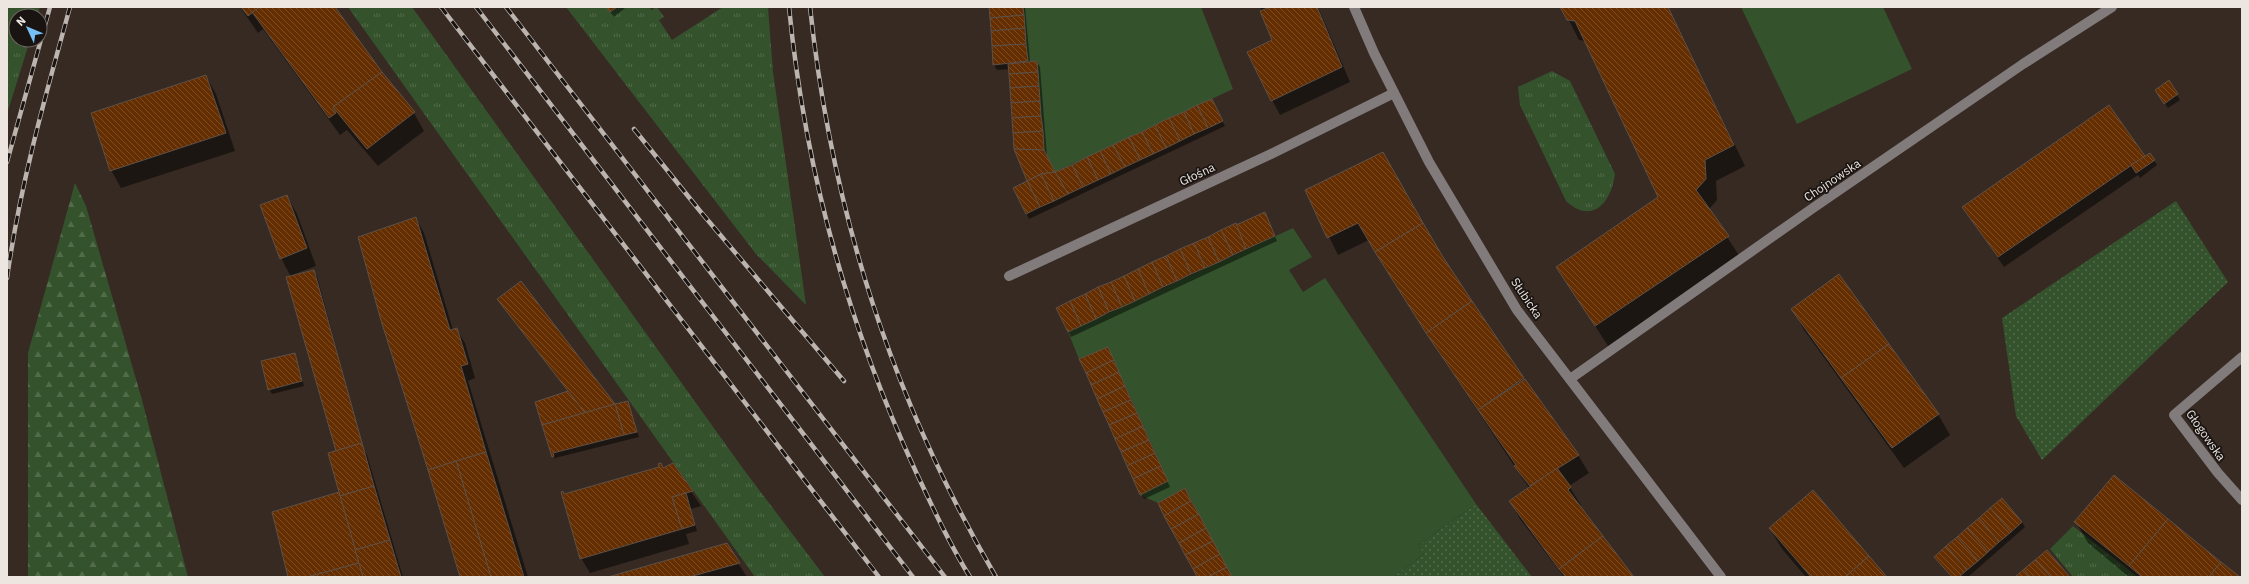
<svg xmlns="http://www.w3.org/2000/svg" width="2249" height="584" viewBox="0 0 2249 584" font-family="'IBM Plex Sans',sans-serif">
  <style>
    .grass { fill: url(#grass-tufts) }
    .forest { fill: url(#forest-firs) }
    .park { fill: url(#park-dots) }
    .garden { fill: #34532c }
    .shadow { fill: #0007 }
    .building { fill: url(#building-back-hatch); stroke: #5c5048 }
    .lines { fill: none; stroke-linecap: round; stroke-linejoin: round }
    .minor { stroke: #827b7c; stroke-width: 10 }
    .rail-casing { stroke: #bcb4ae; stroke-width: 4.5 }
    .rail { stroke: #191411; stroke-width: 3; stroke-dasharray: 9; stroke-linecap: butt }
    .labels { text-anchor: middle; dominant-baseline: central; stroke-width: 3.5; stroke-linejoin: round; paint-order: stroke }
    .street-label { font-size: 12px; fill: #ece5e0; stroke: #191411 }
  </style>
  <defs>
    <pattern id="grass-tufts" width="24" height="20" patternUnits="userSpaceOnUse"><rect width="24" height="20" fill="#34532c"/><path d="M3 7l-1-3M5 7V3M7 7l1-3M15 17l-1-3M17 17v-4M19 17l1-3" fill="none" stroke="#526c4a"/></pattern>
    <pattern id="forest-firs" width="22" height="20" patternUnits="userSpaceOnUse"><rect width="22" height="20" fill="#34532c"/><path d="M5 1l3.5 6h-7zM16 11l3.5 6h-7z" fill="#526c4a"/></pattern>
    <pattern id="park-dots" width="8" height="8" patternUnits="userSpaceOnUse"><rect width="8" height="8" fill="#34532c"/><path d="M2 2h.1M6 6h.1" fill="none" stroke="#526c4a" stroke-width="1.8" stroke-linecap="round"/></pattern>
    <pattern id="building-back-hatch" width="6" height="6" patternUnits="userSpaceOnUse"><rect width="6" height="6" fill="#652e00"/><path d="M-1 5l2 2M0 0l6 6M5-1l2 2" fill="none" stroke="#7b4c25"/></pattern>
  </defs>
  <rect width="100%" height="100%" fill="#362a23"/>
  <g class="grass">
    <polygon points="7,7 40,7 37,16 16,16 16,40 30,40 7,114"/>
    <polygon points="348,7 412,7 744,470 825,577 755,577"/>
    <polygon points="566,7 650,7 651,10 657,7 664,17 659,20 672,40 723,7 768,7 773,72 806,305 756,254"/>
    <path d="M1552,71L1570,81L1615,174C1611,203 1592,225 1566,201L1520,105L1518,87Z"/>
    <polygon points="2073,526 2138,577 2073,577 2050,549"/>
  </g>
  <polygon class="forest" points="75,183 86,206 142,400 188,577 28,577 28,353"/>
  <g class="park">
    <polygon points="2176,201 2228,282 2042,460 2016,416 2002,318"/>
    <polygon points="1476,504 1532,577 1397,577 1395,575 1424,554 1418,545"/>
  </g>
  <g class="garden">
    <polygon points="1023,7 1201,7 1233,89 1055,172 1044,150 1037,61 1028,61"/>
    <polygon points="1741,7 1883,7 1912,69 1797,124"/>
    <polygon points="1293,228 1312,257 1289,270 1303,292 1325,278 1476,504 1418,545 1424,554 1395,575 1397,577 1232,577 1185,488 1158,503 1140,495 1168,481 1108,347 1079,359 1068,332"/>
  </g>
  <g class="shadow">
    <polygon points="240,7 334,7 381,73 414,113 424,131 378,166 347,130 340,135 263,29 258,33"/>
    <polygon points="607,7 625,7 625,8 614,17"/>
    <polygon points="989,7 1025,7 1030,62 1037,62 1040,67 1047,157 1055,173 1214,105 1225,126 1029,219 1015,188 1028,182 1010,69 997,70 994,65"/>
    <polygon points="1260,7 1318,7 1350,82 1280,115 1272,100 1273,41"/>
    <polygon points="1562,7 1668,7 1745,166 1716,181 1717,200 1709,209 1740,257 1608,346 1557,267 1660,197 1585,41 1579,40"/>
    <polygon points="206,76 216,94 235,151 121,188 111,170"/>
    <polygon points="2169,81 2180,100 2168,108 2159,95"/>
    <polygon points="2109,107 2145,157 2154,160 2157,165 2140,178 2138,175 2004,267 1970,217"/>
    <polygon points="1306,190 1443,260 1524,380 1578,455 1589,473 1569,486 1581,505 1579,506 1633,577 1564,577 1520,519 1510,501 1529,488 1437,350 1369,240 1338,255"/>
    <polygon points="287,196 297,214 316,266 292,275 313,271 317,276 363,448 367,455 403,577 289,577 341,498 337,451 291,277 281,258"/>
    <polygon points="1265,213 1277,241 1071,337 1068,331 1236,226"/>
    <polygon points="416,218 424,233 453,330 456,329 465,343 475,378 468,381 528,577 461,577"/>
    <polygon points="502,304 615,405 627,402 639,437 555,458 556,462 536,403 569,392"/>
    <polygon points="1793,309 1938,414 1950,435 1904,468 1804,330"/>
    <polygon points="1110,353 1170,487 1144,499 1141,494"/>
    <polygon points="295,354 304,386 272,394 269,389"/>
    <polygon points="661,464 664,469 673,465 701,506 691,509 697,531 686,534 689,544 590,573 581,558 563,492 565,495 660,467"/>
    <polygon points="2022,522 2025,527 1968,577 1951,577 1935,557"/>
    <polygon points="2076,522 2238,577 2129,577 2088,543"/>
    <polygon points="1770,529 1886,577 1806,577 1782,549"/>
    <polygon points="726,544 747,577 611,577"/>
  </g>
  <g class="building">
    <polygon points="241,7 260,7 248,16"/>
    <polygon points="260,7 335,7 382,72 333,107 336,113 329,118 252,12"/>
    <polygon points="606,7 617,7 610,12"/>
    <polygon points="989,7 1023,7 1024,15 990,18"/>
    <polygon points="1270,7 1317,7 1342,67 1271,101 1247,52 1272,40 1260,11"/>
    <polygon points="1560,7 1668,7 1734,145 1705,160 1706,179 1696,190 1729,236 1595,326 1556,267 1658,197 1575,21 1567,20"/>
    <polygon points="1024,15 1025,28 991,31 990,18"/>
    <polygon points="1025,28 1026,44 992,46 991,31"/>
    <polygon points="1026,44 1028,61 993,65 992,46"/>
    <polygon points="1037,61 1038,72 1009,74 1008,64"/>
    <polygon points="382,72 415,112 367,149 333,107"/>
    <polygon points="1038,72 1039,86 1010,88 1009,74"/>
    <polygon points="206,75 226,133 110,171 91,113"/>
    <polygon points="2169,80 2178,94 2164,104 2155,90"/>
    <polygon points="1039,86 1040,101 1011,103 1010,88"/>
    <polygon points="1212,99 1223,121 1208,128 1197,105"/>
    <polygon points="1040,101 1041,116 1012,118 1011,103"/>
    <polygon points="1197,105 1208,128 1194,134 1184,112"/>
    <polygon points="2109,105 2145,156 1998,257 1962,207"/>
    <polygon points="1184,112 1194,134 1180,141 1169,118"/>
    <polygon points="1041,116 1043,131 1013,133 1012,118"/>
    <polygon points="1169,118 1180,141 1166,148 1155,125"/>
    <polygon points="1155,125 1166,148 1153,154 1142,132"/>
    <polygon points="1043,131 1044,150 1014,149 1013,133"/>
    <polygon points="1142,132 1153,154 1140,160 1129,137"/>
    <polygon points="1129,137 1140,160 1125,167 1113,145"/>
    <polygon points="1113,145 1125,167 1111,174 1100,151"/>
    <polygon points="1014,149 1044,150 1055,172 1041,174 1027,181"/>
    <polygon points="1100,151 1111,174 1098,180 1087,157"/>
    <polygon points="1383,152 1423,223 1375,252 1358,223 1327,238 1305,190"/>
    <polygon points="2150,153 2155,160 2136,173 2131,165"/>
    <polygon points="1087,157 1098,180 1083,187 1072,165"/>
    <polygon points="1072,165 1083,187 1068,194 1055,172"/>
    <polygon points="1055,172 1068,194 1054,201 1041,174"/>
    <polygon points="1041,174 1054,201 1040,207 1027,181"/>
    <polygon points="1027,181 1040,207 1026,214 1013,188"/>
    <polygon points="287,195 307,248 280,259 260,205"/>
    <polygon points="1265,212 1275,236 1246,249 1236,225"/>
    <polygon points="416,217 450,330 457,328 468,364 461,366 486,452 428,470 380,317 358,237"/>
    <polygon points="1236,223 1246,249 1233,255 1221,230"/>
    <polygon points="1423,223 1443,257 1472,301 1426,333 1375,252"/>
    <polygon points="1221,230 1233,255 1219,262 1208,237"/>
    <polygon points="1208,237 1219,262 1205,268 1194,243"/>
    <polygon points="1194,243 1205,268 1191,274 1180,249"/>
    <polygon points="1180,249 1191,274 1177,281 1166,256"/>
    <polygon points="1166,256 1177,281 1163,287 1152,262"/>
    <polygon points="1152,262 1163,287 1149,294 1138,269"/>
    <polygon points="1138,269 1149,294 1135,301 1124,276"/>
    <polygon points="314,270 362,443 336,451 286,277"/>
    <polygon points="1839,274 1889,344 1841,378 1791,309"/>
    <polygon points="1124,276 1135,301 1122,307 1111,282"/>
    <polygon points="521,281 595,378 615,404 585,413 497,299"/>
    <polygon points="1111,282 1122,307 1109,312 1098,287"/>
    <polygon points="1098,287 1109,312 1096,319 1085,294"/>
    <polygon points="1085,294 1096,319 1081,326 1070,301"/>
    <polygon points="1070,301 1081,326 1068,332 1056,308"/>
    <polygon points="1472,301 1524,378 1478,410 1426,333"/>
    <polygon points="1889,344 1939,414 1892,448 1841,378"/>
    <polygon points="1108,347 1114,360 1086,373 1079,359"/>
    <polygon points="295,353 302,381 268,390 261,361"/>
    <polygon points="1114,360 1119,372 1091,385 1086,373"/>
    <polygon points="1119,372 1125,386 1097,399 1091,385"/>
    <polygon points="1525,379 1579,455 1530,486 1514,466 1516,465 1478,410"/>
    <polygon points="1125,386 1131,400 1103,412 1097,399"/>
    <polygon points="568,391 585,413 542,425 535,402"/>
    <polygon points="1131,400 1137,413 1109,425 1103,412"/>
    <polygon points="628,401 637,432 624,435 615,404"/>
    <polygon points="615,404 624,435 553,453 554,456 552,457 542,425"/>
    <polygon points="1137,413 1143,426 1115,439 1109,425"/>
    <polygon points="1143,426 1149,440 1121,452 1115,439"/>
    <polygon points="1149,440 1155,453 1127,466 1121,452"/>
    <polygon points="362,443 374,486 340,496 328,453"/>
    <polygon points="486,452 524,577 491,577 456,461"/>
    <polygon points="1155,453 1161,466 1133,479 1127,466"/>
    <polygon points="456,461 491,577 460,577 428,470"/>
    <polygon points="661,463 663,468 673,463 693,491 672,497 682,529 580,559 561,492 563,491 564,494 659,467 658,464"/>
    <polygon points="1161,466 1168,481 1140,495 1133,479"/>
    <polygon points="1557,468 1571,487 1568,490 1603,536 1559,569 1509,501"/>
    <polygon points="2114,475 2168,519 2129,566 2074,522"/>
    <polygon points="374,486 390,540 355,550 340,496"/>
    <polygon points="1185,488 1191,501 1164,516 1158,503"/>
    <polygon points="1813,490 1869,556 1845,577 1811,577 1769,528"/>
    <polygon points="339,492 359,563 307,577 288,577 272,512"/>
    <polygon points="686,493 695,525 682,529 672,497"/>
    <polygon points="2002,498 2022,522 2011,532 1990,508"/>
    <polygon points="1191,501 1199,514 1171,529 1164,516"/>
    <polygon points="1990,508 2011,532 1999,542 1979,518"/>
    <polygon points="1199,514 1206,528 1179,543 1171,529"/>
    <polygon points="1979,518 1999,542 1988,552 1967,528"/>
    <polygon points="2168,519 2221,562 2209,577 2142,577 2129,566"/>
    <polygon points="1206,528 1213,541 1185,555 1179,543"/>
    <polygon points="1967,528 1988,552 1978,561 1957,537"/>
    <polygon points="1603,536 1634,577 1566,577 1559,569"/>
    <polygon points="1957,537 1978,561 1967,570 1946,546"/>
    <polygon points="390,540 401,577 363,577 355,550"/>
    <polygon points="1213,541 1220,554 1193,569 1185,555"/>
    <polygon points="727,543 740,563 689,577 608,577"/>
    <polygon points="1946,546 1967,570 1959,577 1952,577 1934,557"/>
    <polygon points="2047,550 2069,576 2068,577 2051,577 2035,560"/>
    <polygon points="1220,554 1227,567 1208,577 1197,577 1193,569"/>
    <polygon points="1869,556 1887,577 1845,577"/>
    <polygon points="2035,560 2051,577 2030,577 2024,569"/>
    <polygon points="2221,562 2240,577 2209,577"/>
    <polygon points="359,563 363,577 307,577"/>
    <polygon points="1227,567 1232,577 1208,577"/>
    <polygon points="2024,569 2030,577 2015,577"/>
  </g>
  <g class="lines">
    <g class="minor">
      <polyline points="1354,7 1374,53 1429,162 1517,310 1721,577"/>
      <polyline points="1009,276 1271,154 1394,93"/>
      <polyline points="2242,357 2174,415 2218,473 2242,500"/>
      <polyline points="1570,379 1813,208 2023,64 2112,7"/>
    </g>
    <g class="rail-casing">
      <g id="rail">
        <polyline points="441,7 879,577"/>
        <polyline points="476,7 913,577"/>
        <polyline points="506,7 945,577"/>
        <path d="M789,7C805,170 847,323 916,472C933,508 949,543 970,577"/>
        <path d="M810,7C832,213 892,398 996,577"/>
        <polyline points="634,129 700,211 844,381"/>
        <polyline points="7,162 50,7"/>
        <path d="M7,278C20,185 45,97 70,7"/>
      </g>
    </g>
    <use href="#rail" class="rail"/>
  </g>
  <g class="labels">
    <g class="street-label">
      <text transform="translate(1197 174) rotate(-25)">Głośna</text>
      <text transform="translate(1832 180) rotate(-34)">Chojnowska</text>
      <text transform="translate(1527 298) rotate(56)">Słubicka</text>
      <text transform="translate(2206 435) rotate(55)">Głogowska</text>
    </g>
  </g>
  <rect width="2249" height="584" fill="none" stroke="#ece5e0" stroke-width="16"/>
  <g transform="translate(28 28) rotate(314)"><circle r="19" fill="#191411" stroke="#6d6864"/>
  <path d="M0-3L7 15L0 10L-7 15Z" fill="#75c0f6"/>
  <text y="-6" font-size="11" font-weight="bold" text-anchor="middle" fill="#ece5e0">N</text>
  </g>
</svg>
